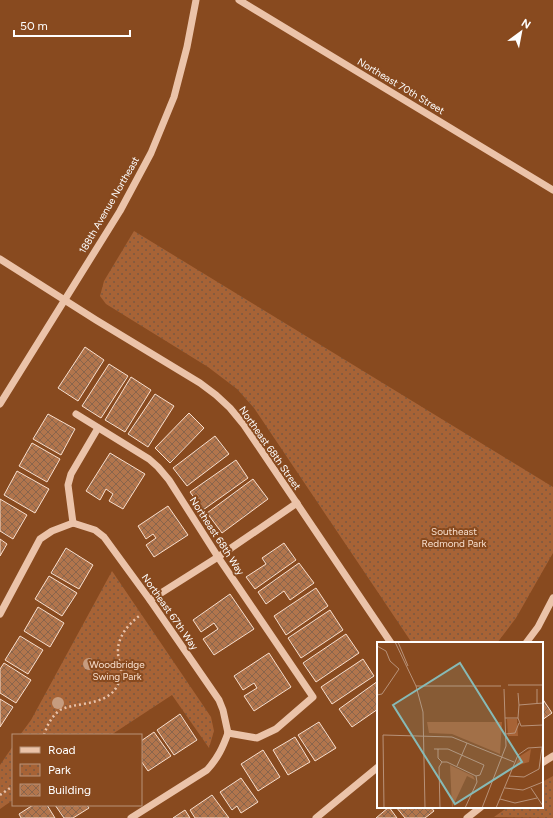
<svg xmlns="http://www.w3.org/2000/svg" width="553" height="818" viewBox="0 0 553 818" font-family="Figtree,sans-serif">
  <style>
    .park { fill: url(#park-dots) }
    .building { fill: url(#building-cross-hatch); stroke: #f8dfce }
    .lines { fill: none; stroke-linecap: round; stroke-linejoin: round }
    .path { stroke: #ebc3a9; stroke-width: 2.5; stroke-dasharray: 2 3; stroke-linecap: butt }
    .minor { stroke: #ebc3a9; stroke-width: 7 }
    .tree { fill: #c69c7f }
    .labels { text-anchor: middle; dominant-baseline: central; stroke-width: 4; stroke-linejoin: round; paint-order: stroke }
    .street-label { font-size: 10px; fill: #fff; stroke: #884a1f }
    .park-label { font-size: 10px; fill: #f8dfce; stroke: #884a1f }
    .inset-road { fill: none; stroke: #b89279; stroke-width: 1 }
    .view { fill: #87bab6; fill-opacity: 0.15; stroke: #87bab6; stroke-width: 2 }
    .inset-edge { fill: none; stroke: #fff; stroke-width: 2 }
  </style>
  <defs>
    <pattern id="park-dots" width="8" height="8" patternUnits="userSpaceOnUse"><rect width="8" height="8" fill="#a76336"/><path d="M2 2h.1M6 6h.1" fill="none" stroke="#7a5841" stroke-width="1.8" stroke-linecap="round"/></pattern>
    <pattern id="building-cross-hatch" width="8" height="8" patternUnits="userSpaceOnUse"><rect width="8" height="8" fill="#b2754c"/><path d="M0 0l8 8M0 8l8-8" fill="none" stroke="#89654c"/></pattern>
  </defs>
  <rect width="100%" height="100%" fill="#884a1f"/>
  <g class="park">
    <polygon points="134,231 553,487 553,553 516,618 497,643 412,643 254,408 237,389 208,367 106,304 100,296 104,281"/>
    <polygon points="112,571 211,717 214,731 209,748 172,695 111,735 20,735 31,720"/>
    <polygon points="13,746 13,800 0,809 0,765"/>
    <polygon points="553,776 553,818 494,817 508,807 542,807 542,782"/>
  </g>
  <g class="building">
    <polygon points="85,347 104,360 78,401 58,388"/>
    <polygon points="109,364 128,376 101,418 82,406"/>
    <polygon points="131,377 151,390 125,432 105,420"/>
    <polygon points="155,394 174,406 148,447 128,434"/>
    <polygon points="189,413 204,428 170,463 155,448"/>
    <polygon points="48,414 75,429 61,455 33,439"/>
    <polygon points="215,436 229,454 187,486 173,468"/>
    <polygon points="32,443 60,459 47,482 19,466"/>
    <polygon points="110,453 145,474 123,509 109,501 113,494 106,489 100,500 86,491"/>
    <polygon points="236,460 248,478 203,510 190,492"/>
    <polygon points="17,471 49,489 35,513 4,495"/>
    <polygon points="253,479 268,499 222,533 207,513"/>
    <polygon points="0,499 27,515 13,539 0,531"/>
    <polygon points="168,506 188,535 154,557 146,545 156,538 153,534 146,539 138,526"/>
    <polygon points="0,539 7,544 0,556"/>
    <polygon points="284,543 296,560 255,589 246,577 266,564 262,558"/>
    <polygon points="66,548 93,565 79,589 51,573"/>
    <polygon points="299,563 314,583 290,600 284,591 266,604 258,592"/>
    <polygon points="49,576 77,593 62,616 35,599"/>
    <polygon points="316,588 328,606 286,635 274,616"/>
    <polygon points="230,594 254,629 214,655 203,639 218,629 214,623 201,632 193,620"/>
    <polygon points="38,607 64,623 50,647 24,631"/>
    <polygon points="330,610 343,630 301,658 288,638"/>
    <polygon points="346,634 359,653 316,682 303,663"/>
    <polygon points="20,636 43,650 28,674 5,660"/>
    <polygon points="269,653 291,687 254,711 244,696 257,688 254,683 243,690 234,676"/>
    <polygon points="363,659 374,676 332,704 321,687"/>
    <polygon points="4,663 31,680 16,703 0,693 0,669"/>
    <polygon points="378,681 378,709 352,727 339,709"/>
    <polygon points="542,698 552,713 542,720"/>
    <polygon points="0,699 13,707 0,727"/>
    <polygon points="180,714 197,740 174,755 157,730"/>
    <polygon points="319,722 336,748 315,761 298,735"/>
    <polygon points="154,732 171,756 148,771 141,761 141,741"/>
    <polygon points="295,737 310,762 288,775 273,750"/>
    <polygon points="263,750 280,777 258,791 241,764"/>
    <polygon points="241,778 258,802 241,813 237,806 232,810 220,792"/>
    <polygon points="212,795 229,818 195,818 190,810"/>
    <polygon points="33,805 47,805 55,818 21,818 19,814"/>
    <polygon points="55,805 87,805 89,808 73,818 64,818"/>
    <polygon points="389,807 397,818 376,818"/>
    <polygon points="396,807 431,807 434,811 425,818 405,818"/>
    <polygon points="185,810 190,818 173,818"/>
  </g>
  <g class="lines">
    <g class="path">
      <path d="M44,735C47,725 52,716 60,710C64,708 68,707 72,706C87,703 107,702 116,688C127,669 117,665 118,649C119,635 129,624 139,616"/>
      <polyline points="0,795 13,786"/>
    </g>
    <g class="minor">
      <polyline points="239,0 553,190"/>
      <polyline points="0,259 96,320 200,383 216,395 230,408 244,425 391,643"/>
      <polyline points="0,404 120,211 151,153 174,97 187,47 196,0"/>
      <polyline points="76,414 149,459 158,467 169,480 218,557 313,697 276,729 257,738 228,733"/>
      <polyline points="73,523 95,530 104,537 150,600 219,700 223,710 228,733"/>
      <polyline points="73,523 68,485 71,474 98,428"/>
      <polyline points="150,600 218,557 297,503"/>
      <polyline points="0,614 40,539 52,531 73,523"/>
      <polyline points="526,643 538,627 553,598"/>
      <polyline points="542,763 553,756"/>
      <path d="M131,818L207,770C218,758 223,747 228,733"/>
      <polyline points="316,818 378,767"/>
      <polyline points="467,818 481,807"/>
    </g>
  </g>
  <g class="tree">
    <circle cx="89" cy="664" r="6"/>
    <circle cx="58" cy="703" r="6"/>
  </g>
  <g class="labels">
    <g class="street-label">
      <text transform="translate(401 86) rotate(31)">Northeast 70th Street</text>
      <text transform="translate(109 205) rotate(-60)">188th Avenue Northeast</text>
      <text transform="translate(270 448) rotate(55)">Northeast 68th Street</text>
      <text transform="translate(217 536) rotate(57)">Northeast 68th Way</text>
      <text transform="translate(170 612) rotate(55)">Northeast 67th Way</text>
    </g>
    <g class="park-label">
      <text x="454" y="531">Southeast<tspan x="454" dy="12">Redmond Park</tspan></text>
      <text x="117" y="664">Woodbridge<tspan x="117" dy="12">Swing Park</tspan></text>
    </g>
  </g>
  <g transform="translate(377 642)">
    <rect width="166" height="166" fill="#884a1f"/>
    <path d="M130,77H140L141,94H131ZM50,80H125L123,112L75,92L52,91ZM154,107L152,120L138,124L143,114ZM73,123L96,134L98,138L90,134L75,166Z" fill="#a76336"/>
    <path class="inset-road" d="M18,0L39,44L46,70L48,166M21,0L31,24M0,4L9,9L13,19L22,27L5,52L0,53M131,43H166M39,44H124M160,47V61M141,51L142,63M166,61L142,63L141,76L144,84L166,83M128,76H141M129,92L138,91L142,81M57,107H71L107,123L103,133L99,134M61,107V116L65,120M65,120H70L99,134M80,124L90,101M132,134L147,135L162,127L165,105M128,146L146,148L166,140M154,146L166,164M123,157L138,161L160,156M7,166L6,93L75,95L137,120M63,166L62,125L65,120M88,166L100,140L99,134M105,166L129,104L127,47M119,166L141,113L151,106L166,105"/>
    <path class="view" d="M83,21L145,120L78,162L16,63Z"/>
    <rect width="166" height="166" class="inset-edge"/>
  </g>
  <rect x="12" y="734" width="130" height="72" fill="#884a1f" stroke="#b89279"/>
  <rect x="20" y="747" width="20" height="6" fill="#ebc3a9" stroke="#b89279"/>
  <text x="48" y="754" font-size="12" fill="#ffffff">Road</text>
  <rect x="20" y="764" width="20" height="12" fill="url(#park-dots)" stroke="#b89279"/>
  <text x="48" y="774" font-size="12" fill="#ffffff">Park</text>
  <rect x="20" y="784" width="20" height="12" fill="url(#building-cross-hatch)" stroke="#b89279"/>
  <text x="48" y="794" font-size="12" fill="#ffffff">Building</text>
  <g transform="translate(521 32) rotate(32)" stroke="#884a1f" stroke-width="3" paint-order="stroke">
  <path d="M0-3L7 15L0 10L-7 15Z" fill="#ffffff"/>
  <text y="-6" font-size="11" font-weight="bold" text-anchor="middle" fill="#ffffff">N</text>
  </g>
  <path d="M14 30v6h116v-6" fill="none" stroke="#ffffff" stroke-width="2"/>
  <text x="20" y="30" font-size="12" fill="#ffffff" stroke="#884a1f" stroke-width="3" paint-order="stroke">50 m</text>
</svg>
